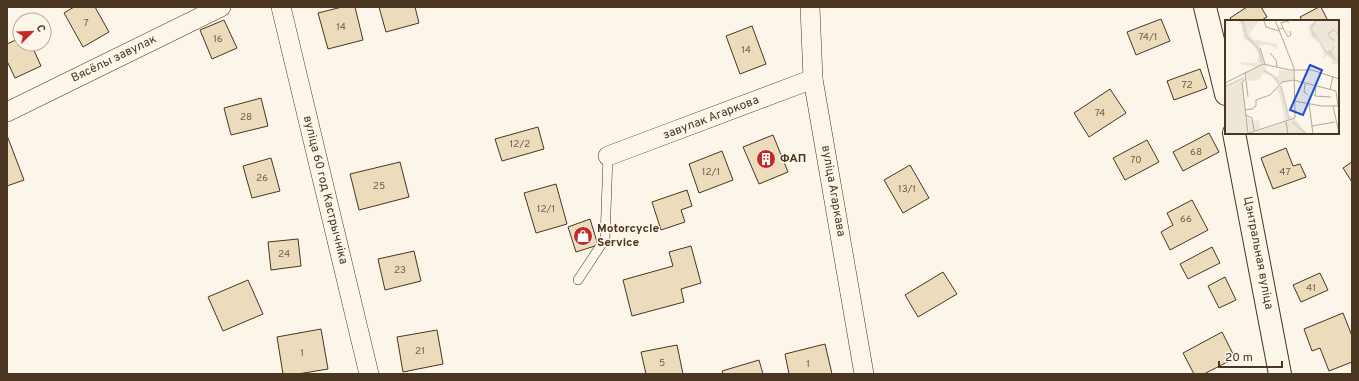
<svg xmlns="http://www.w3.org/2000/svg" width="1359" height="381" viewBox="0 0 1359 381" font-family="Overpass,sans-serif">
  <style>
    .building { fill: #ecdcbc; stroke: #4a3520 }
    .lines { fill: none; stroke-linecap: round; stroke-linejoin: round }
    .service-casing { stroke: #4a3520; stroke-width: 10 }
    .minor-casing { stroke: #4a3520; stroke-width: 20 }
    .tertiary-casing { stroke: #4a3520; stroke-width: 24 }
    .service { stroke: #fbf6e9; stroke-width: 9 }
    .minor { stroke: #fbf6e9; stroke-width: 19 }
    .tertiary { stroke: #fbf6e9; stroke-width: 22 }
    .labels { text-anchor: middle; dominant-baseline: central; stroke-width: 3; stroke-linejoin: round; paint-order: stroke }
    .number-label { font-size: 10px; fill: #725f47 }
    .street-label { font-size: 12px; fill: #4a3520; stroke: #fbf6e9 }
    .poi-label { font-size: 12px; font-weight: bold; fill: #4a3520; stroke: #fbf6e9; text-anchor: start }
    .inset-river { fill: none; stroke: #dcd4c6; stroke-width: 2 }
    .inset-road { fill: none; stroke: #b4a999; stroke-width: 1 }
    .view { fill: #1d4ed8; fill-opacity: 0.15; stroke: #1d4ed8; stroke-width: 2 }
    .inset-edge { fill: none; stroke: #4a3520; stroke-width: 2 }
  </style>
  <rect width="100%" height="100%" fill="#fbf6e9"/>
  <g class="building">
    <polygon points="74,7 95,7 109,32 83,47 64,13"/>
    <polygon points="342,7 355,7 363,40 328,49 318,13"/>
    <polygon points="379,7 415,7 419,23 386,32"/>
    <polygon points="1247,7 1261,7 1267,17 1260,21 1232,21 1230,18"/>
    <polygon points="1319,7 1321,7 1328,21 1299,21 1302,20 1300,17"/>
    <polygon points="1161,19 1170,41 1136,55 1127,32"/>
    <polygon points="224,20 237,48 212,59 200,30"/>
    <polygon points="752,26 766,64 740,74 726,36"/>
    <polygon points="20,38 20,44 31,44 41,66 15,78 7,61 7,44"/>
    <polygon points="1200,69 1207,88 1174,100 1167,81"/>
    <polygon points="1110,89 1126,113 1089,137 1074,113"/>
    <polygon points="261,98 268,126 231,135 224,108"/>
    <polygon points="538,127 544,149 502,161 495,139"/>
    <polygon points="1209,133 1219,152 1183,171 1173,152"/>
    <polygon points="773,135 788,172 759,184 743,147"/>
    <polygon points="8,138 24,180 7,186 7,139"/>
    <polygon points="1147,140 1159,162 1125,180 1113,158"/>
    <polygon points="1286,148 1293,166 1300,164 1306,177 1273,189 1261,158"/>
    <polygon points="722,151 733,180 699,193 689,164"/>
    <polygon points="271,158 280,191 252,198 243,166"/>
    <polygon points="400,162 409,197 359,210 350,174"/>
    <polygon points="1352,162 1352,182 1343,168"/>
    <polygon points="910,165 929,198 903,213 884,180"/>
    <polygon points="556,184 567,224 536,233 524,193"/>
    <polygon points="687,190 692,206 681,210 685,222 661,230 652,202"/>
    <polygon points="1192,200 1208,230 1170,250 1161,232 1173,225 1167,213"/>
    <polygon points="590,219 598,245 576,252 568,227"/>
    <polygon points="298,239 301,266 271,270 268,242"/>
    <polygon points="691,246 701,283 681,289 684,302 632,316 623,280 673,266 669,252"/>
    <polygon points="1212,247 1220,263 1188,279 1180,264"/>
    <polygon points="414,251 421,281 385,290 378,259"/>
    <polygon points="943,272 957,294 918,317 905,295"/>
    <polygon points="1320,273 1328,290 1301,302 1293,285"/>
    <polygon points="1225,277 1236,300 1219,308 1208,286"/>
    <polygon points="248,280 263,314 223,331 208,297"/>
    <polygon points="1343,313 1352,336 1352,362 1329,371 1320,348 1312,351 1304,329"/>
    <polygon points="321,329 328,369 298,374 283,374 277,337"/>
    <polygon points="437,330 443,364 403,372 397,337"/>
    <polygon points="1222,332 1235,358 1204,374 1194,374 1183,353"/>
    <polygon points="825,344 832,374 789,374 785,354"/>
    <polygon points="677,345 683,374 646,374 641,352"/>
    <polygon points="759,360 763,374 723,374 722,371"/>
  </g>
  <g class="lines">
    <g class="service-casing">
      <polyline id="service" points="578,280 605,239 608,156"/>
    </g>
    <g class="minor-casing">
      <g id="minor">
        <polyline points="281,7 369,374"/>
        <polyline points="810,7 813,79 864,374"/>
        <polyline points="7,112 221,7"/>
        <polyline points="608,156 813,79"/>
      </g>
    </g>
    <g class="tertiary-casing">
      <g id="tertiary">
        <polyline points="1205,7 1226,94"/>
        <polyline points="1234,133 1280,374"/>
      </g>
    </g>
    <use href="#service" class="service"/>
    <use href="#minor" class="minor"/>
    <use href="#tertiary" class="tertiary"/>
  </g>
  <defs>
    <g id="building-disc" transform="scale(1)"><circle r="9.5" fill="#c62828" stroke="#fbf6e9"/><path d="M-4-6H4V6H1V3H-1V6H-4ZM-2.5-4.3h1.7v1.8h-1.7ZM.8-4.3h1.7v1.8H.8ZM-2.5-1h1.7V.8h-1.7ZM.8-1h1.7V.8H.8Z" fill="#fff"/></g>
    <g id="shop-disc" transform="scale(1)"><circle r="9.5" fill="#c62828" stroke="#fbf6e9"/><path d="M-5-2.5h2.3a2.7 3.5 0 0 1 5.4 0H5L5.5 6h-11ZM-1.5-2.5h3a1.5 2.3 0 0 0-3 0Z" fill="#fff"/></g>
  </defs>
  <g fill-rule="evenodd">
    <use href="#building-disc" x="766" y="159"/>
    <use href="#shop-disc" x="583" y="236"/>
  </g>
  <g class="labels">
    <g class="number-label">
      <text x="86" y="23">7</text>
      <text x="341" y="27">14</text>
      <text x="1148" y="37">74/1</text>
      <text x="218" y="39">16</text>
      <text x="746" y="50">14</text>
      <text x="1187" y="85">72</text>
      <text x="1100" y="113">74</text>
      <text x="246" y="117">28</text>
      <text x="520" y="144">12/2</text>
      <text x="1196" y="152">68</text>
      <text x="1136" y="160">70</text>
      <text x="711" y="172">12/1</text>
      <text x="1285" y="172">47</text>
      <text x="262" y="178">26</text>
      <text x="379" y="186">25</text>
      <text x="907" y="189">13/1</text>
      <text x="546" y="209">12/1</text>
      <text x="1186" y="219">66</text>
      <text x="284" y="254">24</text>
      <text x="400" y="270">23</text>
      <text x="1311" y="288">41</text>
      <text x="420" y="351">21</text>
      <text x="302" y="353">1</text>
      <text x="662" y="363">5</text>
      <text x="808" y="364">1</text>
    </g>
    <g class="street-label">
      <text transform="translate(114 59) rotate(-26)">Вясёлы завулак</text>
      <text transform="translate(711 118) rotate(-21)">завулак Агаркова</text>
      <text transform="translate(325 190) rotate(76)">вуліца 60 год Кастрычніка</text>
      <text transform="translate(833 191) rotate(80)">вуліца Агаркава</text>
      <text transform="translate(1258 253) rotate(79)">Цэнтральная вуліца</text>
    </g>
    <g class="poi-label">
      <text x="780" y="159">ФАП</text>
      <text x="597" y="229">Motorcycle<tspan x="597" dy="14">Service</tspan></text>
    </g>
  </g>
  <g transform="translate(1225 20)">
    <rect width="114" height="114" fill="#fbf6e9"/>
    <path d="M12,0H35L24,14L27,19L52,24V29L45,25H35L39,43L28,47L16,44V42L32,43L34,35L27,24L19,19L16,3ZM89,0H91L87,3L85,13L94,20L101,32L107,30L110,22L109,17L104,16L105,11L113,15L114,45L106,44L107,40L102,36L98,38L99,33L94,23L85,16L83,8ZM102,0H114V12L106,9L102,13V16L109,22L104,31L89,14L87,9L90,3ZM36,44L40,45L41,50L50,56H53L54,50L68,51V59L53,65L49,57L38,53L34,60L23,61L21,53ZM17,61L23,112L0,114V69ZM56,64L62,93L66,97L69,96L60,102L56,80L52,70L48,72ZM22,96L28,101L34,100L35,109L24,112ZM70,99L82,114H31L33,111Z" fill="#ede6d9"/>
    <path d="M91,0H102L91,2L87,9L102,31L106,30L109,22L102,16L103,12L108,9L114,12V17L109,11L103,15L110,19L107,33L114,43L100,32L94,20L87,15L85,6Z" fill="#dcd4c6"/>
    <path class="inset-river" d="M15,0L18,3L22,17L33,28L37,43M38,50L48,56L54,63M56,66L64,99M0,67L19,58M67,101L81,114"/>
    <path class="inset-road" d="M39,1L41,7L54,11M58,8L56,3L62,1L64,3M54,9L58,8L63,17L66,15L65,11M35,28L40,44M45,33L51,40L52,47M20,52L23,77M21,59L17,62L23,113M0,63L38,44L65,50H87L114,59M80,64L79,72L83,75M91,67L90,76L106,77M105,70L108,56M69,81L97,86H113M84,83L88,114M108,86L114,113M20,90L27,89L31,86V80L45,75L57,62L69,60L111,71L113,86M21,95L27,98L29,111M61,102L63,114M87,106L110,102M21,114L70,98L69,48L50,0"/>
    <path class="view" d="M85,45L97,50L78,95L65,90Z"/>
    <rect width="114" height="114" class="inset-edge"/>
  </g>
  <rect width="1359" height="381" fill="none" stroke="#4a3520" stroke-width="16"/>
  <g transform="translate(32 32) rotate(67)"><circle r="19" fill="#fbf6e9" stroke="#b4a999"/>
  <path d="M0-3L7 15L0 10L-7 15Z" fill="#c62828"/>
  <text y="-6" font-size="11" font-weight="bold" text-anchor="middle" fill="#4a3520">С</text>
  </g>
  <path d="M1219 361v6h63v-6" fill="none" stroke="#4a3520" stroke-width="2"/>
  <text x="1225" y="361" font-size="12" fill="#4a3520" stroke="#fbf6e9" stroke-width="3" paint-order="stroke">20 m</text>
</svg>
